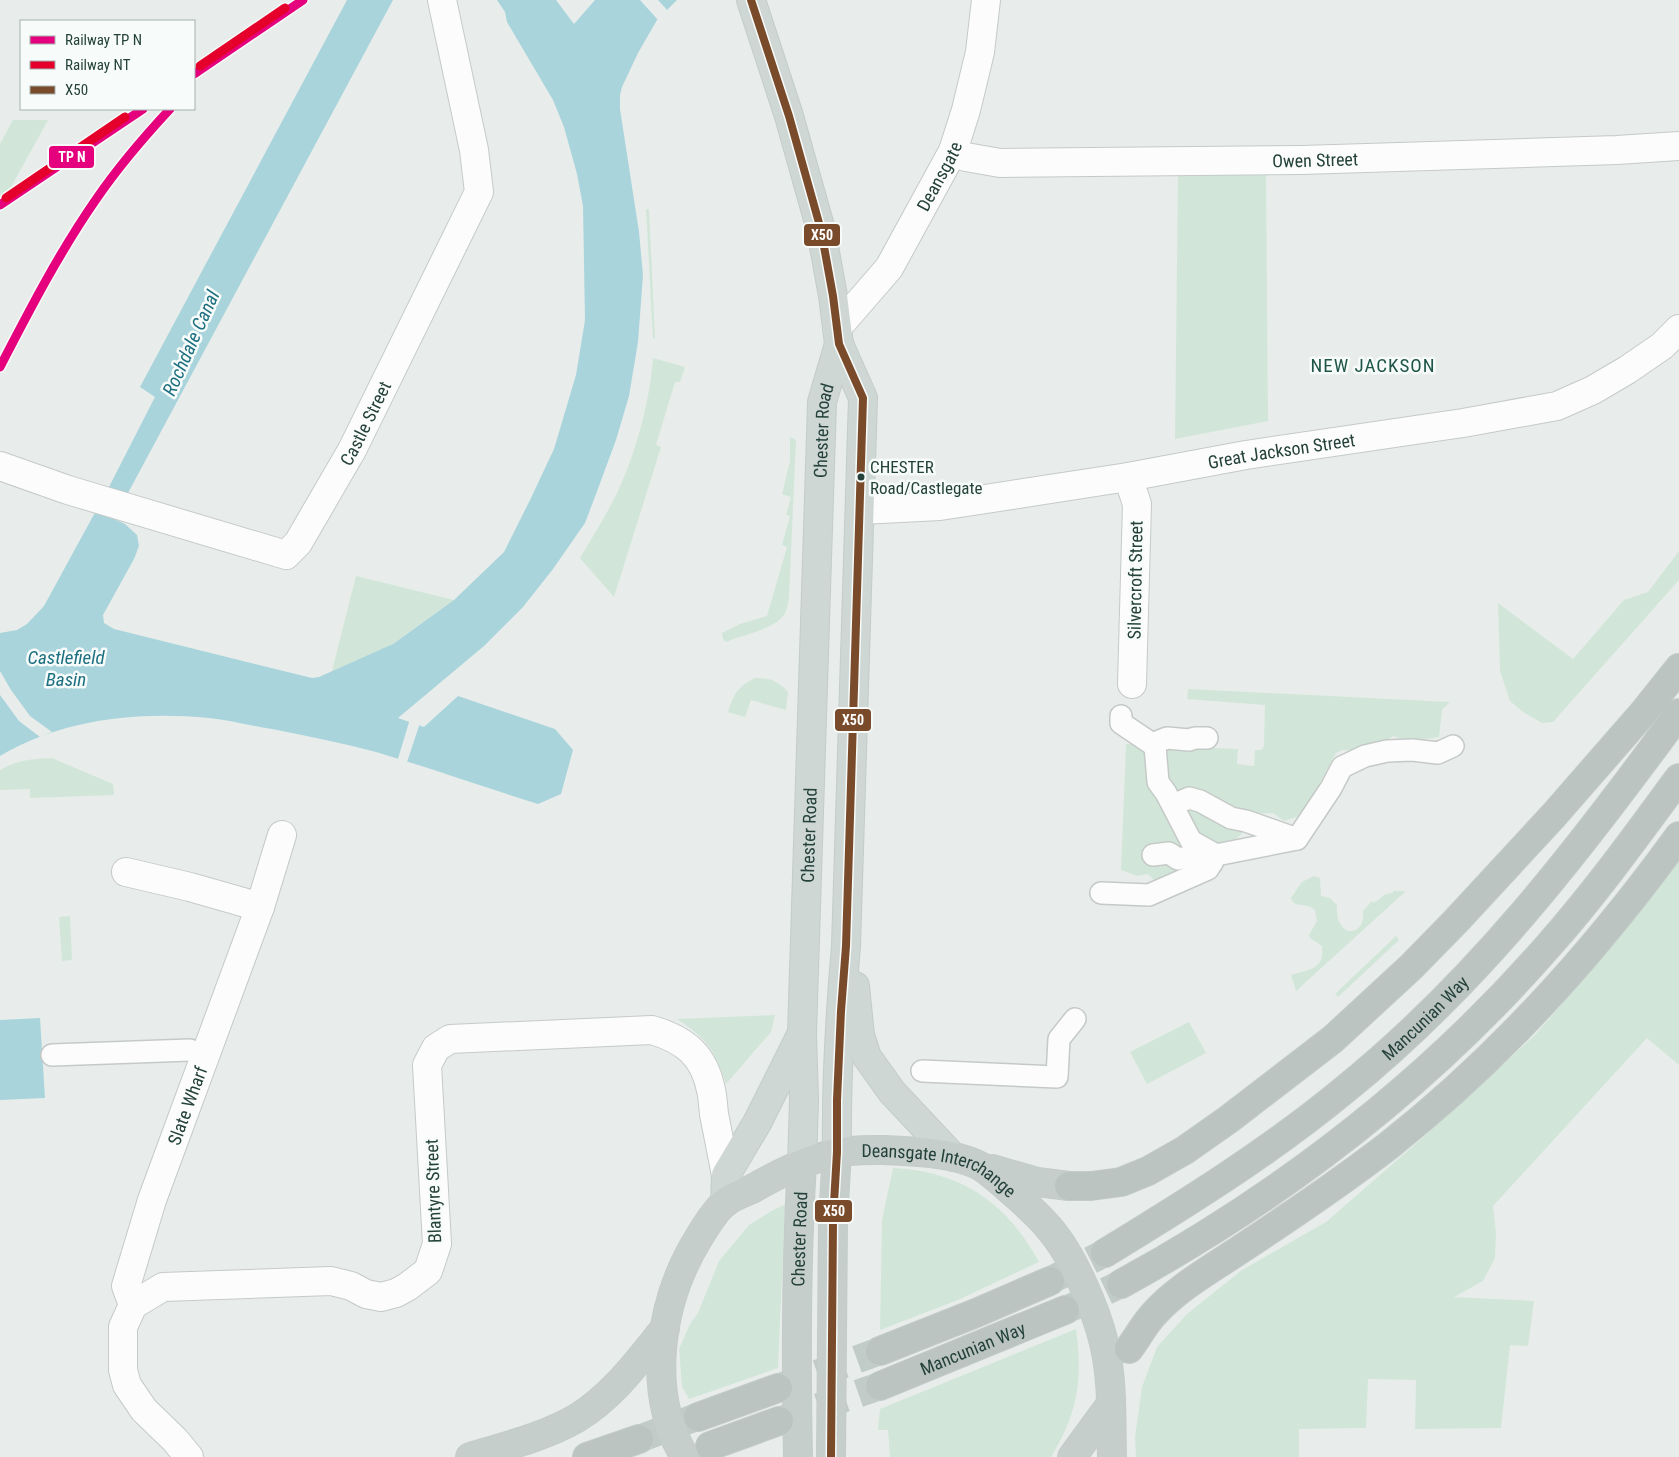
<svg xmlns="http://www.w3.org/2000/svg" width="1679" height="1457" viewBox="0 0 1679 1457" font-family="'Roboto Condensed',sans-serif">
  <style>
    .green { fill: #d1e6d8 }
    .water { fill: #a9d4db }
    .pier { fill: #e8edeb }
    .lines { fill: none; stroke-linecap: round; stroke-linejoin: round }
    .motorway-tunnel { stroke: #c1cbc8; stroke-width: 28; stroke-dasharray: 28 14; stroke-linecap: butt }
    .pedestrian-casing { stroke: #c5cac8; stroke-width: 24 }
    .minor-casing { stroke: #c5cac8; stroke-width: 30 }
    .primary-casing { stroke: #c3ccc9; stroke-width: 30 }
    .trunk-casing { stroke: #c3ccc9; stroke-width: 30 }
    .motorway-casing { stroke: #c3ccc9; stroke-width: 30 }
    .pedestrian { stroke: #fcfcfc; stroke-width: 21 }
    .minor { stroke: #fcfcfc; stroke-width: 28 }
    .primary { stroke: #cfd7d5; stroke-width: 28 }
    .trunk { stroke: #c6cecc; stroke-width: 28 }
    .motorway { stroke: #bcc4c2; stroke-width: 28 }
    .bus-1-casing { stroke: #f7fbf9; stroke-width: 11 }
    .bus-1 { stroke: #7a4b2a; stroke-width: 8 }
    .rail-1-casing { stroke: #f7fbf9; stroke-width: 12 }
    .rail-2-casing { stroke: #f7fbf9; stroke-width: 12 }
    .rail-1 { stroke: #e5007d; stroke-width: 9 }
    .rail-2 { stroke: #e4002b; stroke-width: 9 }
    .bus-dot { fill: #24423a; stroke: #f7fbf9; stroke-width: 2 }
    .labels { text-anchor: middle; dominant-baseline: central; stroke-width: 5; stroke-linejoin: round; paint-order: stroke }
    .bus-label { font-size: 17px; fill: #24423a; stroke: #f7fbf9; text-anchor: start }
    .street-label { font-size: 18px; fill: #24423a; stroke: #f7fbf9 }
    .water-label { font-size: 19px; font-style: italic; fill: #1c6f80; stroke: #f7fbf9 }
    .neighbourhood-label { font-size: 19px; letter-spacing: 1px; fill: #1f5548; stroke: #f7fbf9 }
    .line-badge { stroke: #f7fbf9; stroke-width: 2 }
    .badge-label { font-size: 14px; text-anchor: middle; font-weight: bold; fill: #fff }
  </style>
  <rect width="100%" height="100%" fill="#e8edeb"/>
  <g class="green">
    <polygon points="13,120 48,120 0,207 0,144"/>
    <polygon points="1266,170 1268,421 1175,439 1178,173"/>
    <polygon points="646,209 649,209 655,338 653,338"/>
    <path d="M653,358L685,367L680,382H675L656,445L661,447L614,597L580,558C593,536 607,514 618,491C636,453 650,400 653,358Z"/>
    <path d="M790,437L796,440L789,598C788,603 787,609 785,613C777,629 742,635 726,642L723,639L722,633L740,624L767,616L787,547L782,545L790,516L786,515L791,497L782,494L790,461Z"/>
    <polygon points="1679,551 1679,580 1553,722 1542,723 1523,712 1510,701 1500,671 1498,603 1573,659 1624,600 1648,592"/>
    <polygon points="356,576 454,600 387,648 332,671"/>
    <path d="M755,678C770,678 777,680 788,692L786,710L751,700L745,717L728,712C734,694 737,687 755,678Z"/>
    <path d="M1188,689L1450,702L1442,710L1439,737C1423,740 1408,742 1393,736L1382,744H1370L1362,751L1342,750L1336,753L1319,784L1308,811L1299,816L1284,821L1273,813L1249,814V827L1236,839L1216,843L1197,835L1162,778V749L1209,746L1213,748L1238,749L1237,764L1254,766L1255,750H1261L1264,746L1265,705L1187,699Z"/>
    <polygon points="1126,744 1143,744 1150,750 1151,780 1149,790 1153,788 1197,849 1181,876 1154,880 1148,874 1137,876 1121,870"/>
    <path d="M52,758L113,784L114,795L30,798V789L0,790V770C16,760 33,759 52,758Z"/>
    <polygon points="1679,861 1679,1065 1647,1038 1493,1206 1496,1233 1495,1258 1483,1281 1454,1297 1534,1301 1528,1346 1510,1345 1501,1428 1415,1429 1416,1380 1368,1379 1366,1428 1299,1429 1299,1457 1136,1457 1135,1437 1142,1387 1157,1347 1187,1314 1242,1270 1326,1222 1427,1134 1535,1035 1617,941"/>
    <path d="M1314,876L1320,878L1321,896L1330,898L1337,905C1337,917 1337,923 1347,931C1360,932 1364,923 1363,911L1372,901L1374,903L1386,894L1393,893V891H1406L1296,991L1291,975C1309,969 1325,970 1322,946L1310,938L1309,935L1317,921L1315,910C1304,901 1294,909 1291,898L1302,882Z"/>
    <polygon points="70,916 72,960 62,961 59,917"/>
    <polygon points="1396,936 1399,940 1338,997 1335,994"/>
    <path d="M775,1015L771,1032L726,1084C716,1051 706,1038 677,1019Z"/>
    <polygon points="1189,1022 1206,1053 1147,1084 1130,1052"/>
    <path d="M893,1168C961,1171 1007,1203 1039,1262L958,1300L880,1330L882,1220Z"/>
    <polygon points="785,1205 778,1368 689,1399 682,1387 679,1349 690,1324 698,1313 719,1261 749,1225 775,1209"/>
    <path d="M1076,1329C1083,1379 1078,1413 1051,1457H890L888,1430H878L880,1409Z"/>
  </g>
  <g class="water">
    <path d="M347,0H393L114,519L125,524L137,535L139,546L134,559L103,615L104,623L114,629L312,678L319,677L393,644L454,600L504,552L531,498L554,449L576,375L585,320L583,206L577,174L564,127L553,100L507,22L505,12L497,0H556L574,24L595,0H677L657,20L638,53L622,87L620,95V109L639,232L643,275L638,342L629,396L616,440L596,494L585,523L553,569L523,607L484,646L398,718L424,727L458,696L555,729L573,750L561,794L538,804C484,787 430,768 376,752C342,743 307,736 272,729C251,726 230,720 209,718C138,711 62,719 0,756V633L17,630L27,624L44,606L110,485L155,397L140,387Z"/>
    <polygon points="40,1018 45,1098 0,1100 0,1020"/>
  </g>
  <g class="pier">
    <polygon points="640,0 658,0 669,12 659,21"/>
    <polygon points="0,671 11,690 30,716 52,732 40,737 19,721 0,695"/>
    <polygon points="410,719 420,723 406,765 397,762"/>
  </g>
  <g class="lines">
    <g class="motorway-tunnel">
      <polyline points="1053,1279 1105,1253"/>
      <polyline points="1068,1309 1121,1284"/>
      <polyline points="778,1388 880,1351"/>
      <polyline points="779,1421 880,1386"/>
      <polyline points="639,1439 694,1418"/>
    </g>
    <g class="pedestrian-casing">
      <g id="pedestrian">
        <polyline points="1152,744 1167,738 1189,740 1195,738 1207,738"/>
        <polyline points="1173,805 1189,798 1200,801 1231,818 1246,821 1297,839 1331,788 1342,767 1365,756 1387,751 1412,750 1438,753 1453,746"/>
        <polyline points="1153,855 1169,853 1178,859 1188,857 1212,863"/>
        <polyline points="1216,855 1297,839"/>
        <polyline points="1101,893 1149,895 1208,869 1216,855 1191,841 1166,793 1158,782 1155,746 1121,723 1121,716"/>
        <polyline points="52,1055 190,1050"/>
        <polyline points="922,1071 1057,1077 1059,1039 1075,1019"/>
      </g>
    </g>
    <g class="minor-casing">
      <g id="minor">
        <path id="s1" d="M953,151L966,157L1000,163L1302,160L1617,150L1679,146"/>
        <path id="s2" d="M837,328L889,268L953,151L966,110L980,52L986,0"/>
        <path id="s3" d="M0,466L68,490L286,555L298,543L352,450L479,192L474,150L442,0"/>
        <polyline points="1128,477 1137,504 1132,684"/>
        <path id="s4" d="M861,510L940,506L1128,477L1246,455L1463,423L1557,406L1593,390L1627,370L1662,346L1679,329"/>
        <polyline points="126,872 190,887 260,907"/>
        <path id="s5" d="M133,1305L126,1286L152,1200L260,907L282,835"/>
        <path d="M189,1457L175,1440L144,1410L127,1385L123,1370V1327L133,1305L163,1287L331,1281L351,1286L366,1294L381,1297L396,1293L407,1287L428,1271L437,1244L427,1065L436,1048L450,1039L652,1030C685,1040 704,1055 711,1090C713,1098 713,1106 714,1114C718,1134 722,1154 726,1175"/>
      </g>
    </g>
    <g class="primary-casing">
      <g id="primary">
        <path d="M751,0L789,116L821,230L833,296L839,344L863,398L846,946C840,1014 836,1083 837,1152"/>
        <polyline points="855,986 860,1035 867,1057 892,1092 953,1157"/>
        <path id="s6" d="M802,1164L804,1101L802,1033L822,402L839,344"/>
        <polyline points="725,1203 726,1175 757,1123 801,1035"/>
      </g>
    </g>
    <g class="trunk-casing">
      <g id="trunk">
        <polyline points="992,1169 1037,1182 1069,1186"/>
        <path d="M470,1457C506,1446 544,1437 577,1418C613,1396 639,1360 665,1328"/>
        <path id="s7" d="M685,1457C645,1392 660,1301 698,1239C705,1227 714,1213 724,1203C732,1197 743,1193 752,1189C778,1174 807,1159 837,1153C852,1149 870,1150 885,1150C915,1152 948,1152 976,1164C988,1169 1007,1188 1018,1197C1029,1207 1040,1217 1049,1228C1072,1254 1096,1309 1104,1343C1113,1380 1111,1419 1112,1457"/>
        <path id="s8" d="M798,1457C796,1359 796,1262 802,1164"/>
        <polyline points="831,1457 833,1220 837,1152"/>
        <polyline points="1072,1457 1110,1405"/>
      </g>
    </g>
    <g class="motorway-casing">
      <g id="motorway">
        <polyline points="1069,1186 1091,1186 1121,1182 1148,1171 1185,1150 1229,1119 1333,1039 1411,967 1456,921 1554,815 1643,713 1679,668"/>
        <path id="s9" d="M1105,1253C1187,1203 1269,1152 1343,1091C1476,984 1579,850 1679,713"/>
        <path d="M1121,1284C1282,1196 1429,1083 1550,944C1596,892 1637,835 1679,778"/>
        <path d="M1129,1349C1137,1338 1144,1325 1153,1315C1177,1288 1211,1269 1241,1249C1291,1216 1340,1183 1388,1146C1501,1057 1595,952 1679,836"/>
        <polyline points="880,1351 976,1313 1050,1281"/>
        <path id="s10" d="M880,1386L1065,1310"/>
        <polyline points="698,1417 778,1388"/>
        <polyline points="710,1446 779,1421"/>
        <polyline points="587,1457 639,1439"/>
      </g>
    </g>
    <use href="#pedestrian" class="pedestrian"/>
    <use href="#minor" class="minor"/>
    <use href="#primary" class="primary"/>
    <use href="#trunk" class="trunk"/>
    <use href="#motorway" class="motorway"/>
    <g class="bus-1-casing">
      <polyline id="bus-1" points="751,0 789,116 821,230 833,296 839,344 863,398 846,946 841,1011 837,1100 837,1152 833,1220 831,1457"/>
    </g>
    <use href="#bus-1" class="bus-1"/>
    <g class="rail-1-casing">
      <g id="rail-1">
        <polyline points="194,74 303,0"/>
        <polyline points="0,205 143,109"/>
        <path d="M0,367C30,309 60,251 97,198C119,166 144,137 170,109"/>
      </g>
    </g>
    <g class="rail-2-casing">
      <g id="rail-2">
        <polyline points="200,66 285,8"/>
        <polyline points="6,198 125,117"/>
      </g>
    </g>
    <use href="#rail-1" class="rail-1"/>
    <use href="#rail-2" class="rail-2"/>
  </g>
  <circle class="bus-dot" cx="861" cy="477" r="4.5"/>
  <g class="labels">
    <g class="bus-label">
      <text x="870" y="467">CHESTER<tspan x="870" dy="21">Road/Castlegate</tspan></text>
    </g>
    <g class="street-label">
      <text stroke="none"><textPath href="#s1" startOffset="364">Owen Street</textPath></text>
      <text stroke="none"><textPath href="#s2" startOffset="184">Deansgate</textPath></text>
      <text stroke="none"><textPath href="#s3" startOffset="454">Castle Street</textPath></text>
      <text stroke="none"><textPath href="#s6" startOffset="734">Chester Road</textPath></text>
      <text stroke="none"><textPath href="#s4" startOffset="425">Great Jackson Street</textPath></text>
      <text transform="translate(1135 580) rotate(-89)">Silvercroft Street</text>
      <text stroke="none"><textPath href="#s6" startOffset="329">Chester Road</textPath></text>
      <text stroke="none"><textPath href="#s9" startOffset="398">Mancunian Way</textPath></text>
      <text stroke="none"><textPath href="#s5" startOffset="211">Slate Wharf</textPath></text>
      <text stroke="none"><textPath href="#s7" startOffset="504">Deansgate Interchange</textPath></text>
      <text transform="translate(433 1191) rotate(-92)">Blantyre Street</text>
      <text stroke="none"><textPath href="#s8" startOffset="218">Chester Road</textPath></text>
      <text stroke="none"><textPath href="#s10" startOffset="100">Mancunian Way</textPath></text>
    </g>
    <g class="water-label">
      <text transform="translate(191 343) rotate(-66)">Rochdale Canal</text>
      <text x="66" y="657">Castlefield<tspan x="66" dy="22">Basin</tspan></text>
    </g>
    <g class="neighbourhood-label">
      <text x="1373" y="365">NEW JACKSON</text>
    </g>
  </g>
  <g class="line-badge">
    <rect x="48" y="145" width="47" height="24" rx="5" fill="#e5007d"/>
    <rect x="803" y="223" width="38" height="24" rx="5" fill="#7a4b2a"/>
    <rect x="834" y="708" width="38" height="24" rx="5" fill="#7a4b2a"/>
    <rect x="814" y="1199" width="39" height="24" rx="5" fill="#7a4b2a"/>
  </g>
  <g class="badge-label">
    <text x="72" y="162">TP N</text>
    <text x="822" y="240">X50</text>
    <text x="853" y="725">X50</text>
    <text x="834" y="1216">X50</text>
  </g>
  <rect x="20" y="20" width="175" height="90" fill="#f7fbf9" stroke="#a3b1ad"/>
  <rect x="30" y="36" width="25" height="8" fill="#e5007d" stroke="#a3b1ad"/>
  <text x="65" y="45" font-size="15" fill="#24423a">Railway TP N</text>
  <rect x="30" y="61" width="25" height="8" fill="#e4002b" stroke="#a3b1ad"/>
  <text x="65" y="70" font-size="15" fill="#24423a">Railway NT</text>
  <rect x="30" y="86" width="25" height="8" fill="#7a4b2a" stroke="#a3b1ad"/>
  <text x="65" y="95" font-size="15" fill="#24423a">X50</text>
</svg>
